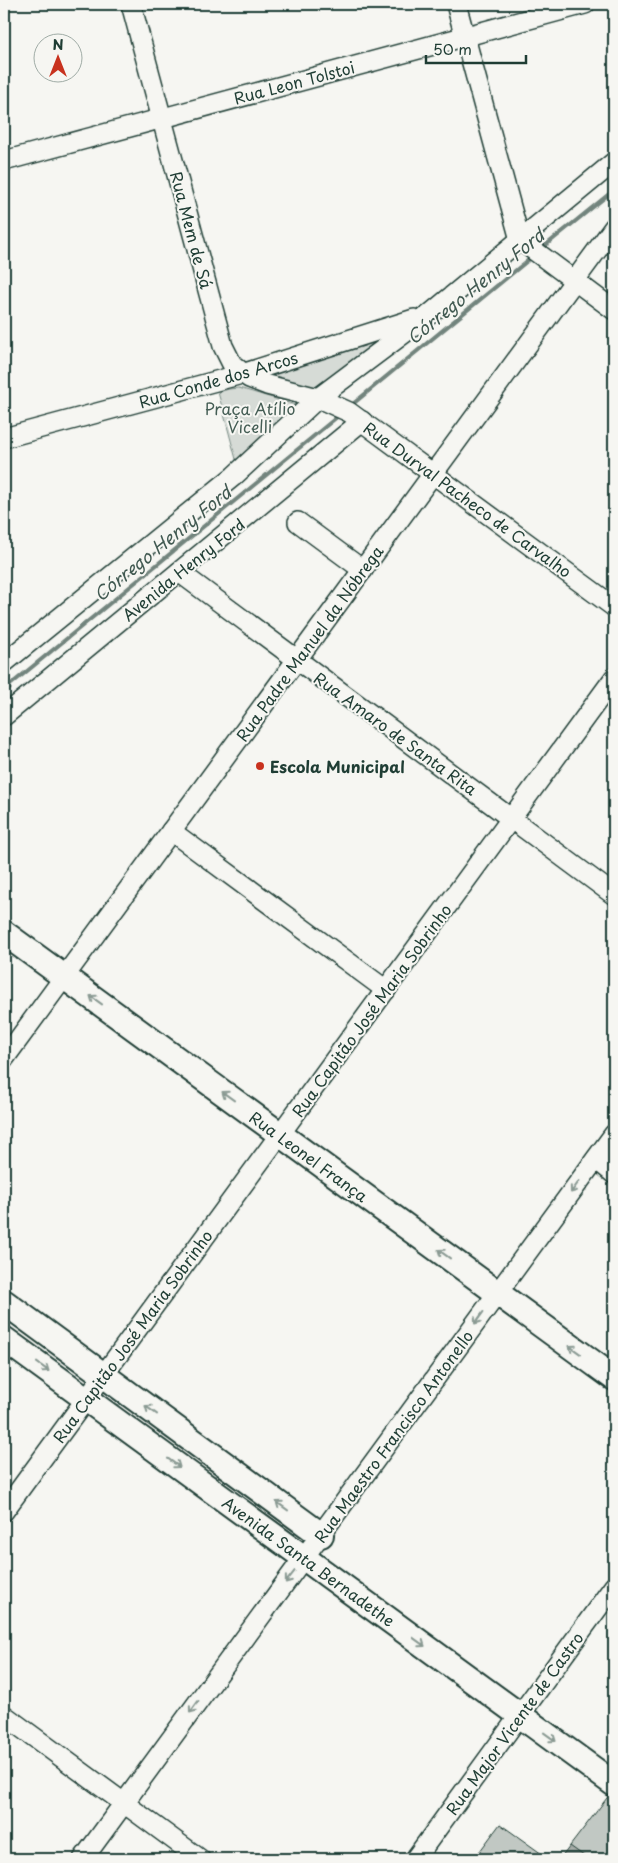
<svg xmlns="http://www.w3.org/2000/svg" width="618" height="1863" viewBox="0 0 618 1863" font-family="'Playpen Sans',sans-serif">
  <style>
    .green { fill: #d6dbd6; stroke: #7a8c85 }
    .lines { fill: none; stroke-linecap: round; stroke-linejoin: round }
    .stream { stroke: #72847d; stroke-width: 4 }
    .minor-casing { stroke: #1f3d34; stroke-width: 22 }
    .major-casing { stroke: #1f3d34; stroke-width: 28 }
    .path { stroke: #1f3d34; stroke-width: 2.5; stroke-dasharray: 1 4; stroke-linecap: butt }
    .minor { stroke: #f6f6f2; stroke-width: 19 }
    .major { stroke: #f6f6f2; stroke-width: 24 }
    .wall { fill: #a6aca8; stroke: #1f3d34 }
    .building { fill: #c1c8c3; stroke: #1f3d34 }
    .oneway { stroke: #8a9a93 }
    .poi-dot { fill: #c8321e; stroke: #f6f6f2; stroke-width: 2 }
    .labels { text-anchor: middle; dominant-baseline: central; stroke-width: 4; stroke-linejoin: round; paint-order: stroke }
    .street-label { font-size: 16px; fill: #1f3d34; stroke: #f6f6f2 }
    .park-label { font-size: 16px; fill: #445d54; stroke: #f6f6f2 }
    .poi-label { font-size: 16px; font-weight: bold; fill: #1f3d34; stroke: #f6f6f2; text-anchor: start }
    .water-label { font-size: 18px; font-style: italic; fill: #425a52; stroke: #f6f6f2 }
  </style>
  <rect width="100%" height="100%" fill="#f6f6f2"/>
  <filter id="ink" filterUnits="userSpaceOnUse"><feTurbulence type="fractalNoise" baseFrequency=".02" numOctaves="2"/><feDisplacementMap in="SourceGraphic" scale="10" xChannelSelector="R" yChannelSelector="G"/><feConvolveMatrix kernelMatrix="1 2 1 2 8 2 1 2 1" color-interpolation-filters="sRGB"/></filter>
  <g filter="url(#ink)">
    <g class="green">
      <polygon points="388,337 319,388 262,375"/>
      <polygon points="239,388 299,406 237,463 218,392 229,389"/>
    </g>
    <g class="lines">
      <g class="stream">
        <polyline points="541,249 614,190"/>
        <polyline points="354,403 532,257"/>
        <polyline points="4,690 337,417"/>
      </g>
      <g class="minor-casing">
        <g id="minor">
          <polyline points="131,4 223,346 232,364 249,378 267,385 318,398 349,412 614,607"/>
          <polyline points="456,4 520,240 614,310"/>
          <polyline points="4,161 585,4"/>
          <polyline points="4,438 242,374 414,319"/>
          <polyline points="298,522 363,570"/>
          <polyline points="179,572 614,895"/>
          <polyline points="4,663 234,476 318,398 430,314 614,162"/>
          <polyline points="4,716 362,421"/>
          <polyline points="171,831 386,990"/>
          <polyline points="4,1059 614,227"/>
          <polyline points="596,1159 614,1174"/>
          <polyline points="4,1511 614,678"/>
          <polyline points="4,1715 200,1859"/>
          <polyline points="83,1859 614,1134"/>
          <polyline points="415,1859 614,1586"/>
        </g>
      </g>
      <g class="major-casing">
        <g id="major">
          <polyline points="4,933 614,1378"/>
          <polyline points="4,1302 321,1535"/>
          <polyline points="4,1339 614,1784"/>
        </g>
      </g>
      <polyline class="path" points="4,681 11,690"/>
      <use href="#minor" class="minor"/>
      <use href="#major" class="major"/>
    </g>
    <polygon class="wall" points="570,1846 614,1859 563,1859 561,1858"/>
    <g class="building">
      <polygon points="610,1794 614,1797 614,1859 588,1859 570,1846"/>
      <polygon points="500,1824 549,1859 474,1859"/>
    </g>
    <defs><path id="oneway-shaft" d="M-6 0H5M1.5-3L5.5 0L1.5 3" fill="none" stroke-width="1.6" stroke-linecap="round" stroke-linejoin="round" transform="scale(1.25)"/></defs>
    <g class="oneway">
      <use href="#oneway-shaft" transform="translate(96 1000) rotate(-144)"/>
      <use href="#oneway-shaft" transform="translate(228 1096) rotate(-144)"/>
      <use href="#oneway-shaft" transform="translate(575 1187) rotate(126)"/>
      <use href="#oneway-shaft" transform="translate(444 1254) rotate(-144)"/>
      <use href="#oneway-shaft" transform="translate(479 1318) rotate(126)"/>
      <use href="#oneway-shaft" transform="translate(575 1350) rotate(-144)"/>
      <use href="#oneway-shaft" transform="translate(43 1367) rotate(36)"/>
      <use href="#oneway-shaft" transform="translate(151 1410) rotate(-144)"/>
      <use href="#oneway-shaft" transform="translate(174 1463) rotate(36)"/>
      <use href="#oneway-shaft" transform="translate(282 1506) rotate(-144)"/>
      <use href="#oneway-shaft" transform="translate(290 1577) rotate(128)"/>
      <use href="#oneway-shaft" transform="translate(419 1642) rotate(36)"/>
      <use href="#oneway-shaft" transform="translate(194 1707) rotate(126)"/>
      <use href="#oneway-shaft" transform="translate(550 1737) rotate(36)"/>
    </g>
  </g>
  <circle class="poi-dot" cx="260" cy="766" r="5"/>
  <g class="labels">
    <g class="street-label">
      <text transform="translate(294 82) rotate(-15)">Rua Leon Tolstoi</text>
      <text transform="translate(192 230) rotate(75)">Rua Mem de Sá</text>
      <text transform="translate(218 379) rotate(-16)">Rua Conde dos Arcos</text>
      <text transform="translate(468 499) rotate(36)">Rua Durval Pacheco de Carvalho</text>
      <text transform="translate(183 569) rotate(-39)">Avenida Henry Ford</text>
      <text transform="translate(309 643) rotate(-54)">Rua Padre Manuel da Nóbrega</text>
      <text transform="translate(396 733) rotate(36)">Rua Amaro de Santa Rita</text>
      <text transform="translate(371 1010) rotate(-54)">Rua Capitão José Maria Sobrinho</text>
      <text transform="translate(309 1156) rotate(36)">Rua Leonel França</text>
      <text transform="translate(132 1336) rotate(-54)">Rua Capitão José Maria Sobrinho</text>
      <text transform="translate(393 1436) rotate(-54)">Rua Maestro Francisco Antonello</text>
      <text transform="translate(309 1561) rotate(36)">Avenida Santa Bernadethe</text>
      <text transform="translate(514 1723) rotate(-54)">Rua Major Vicente de Castro</text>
    </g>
    <g class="park-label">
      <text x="250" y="408">Praça Atílio<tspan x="250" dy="18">Vicelli</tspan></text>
    </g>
    <g class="poi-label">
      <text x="270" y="766">Escola Municipal</text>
    </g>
    <g class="water-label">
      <text transform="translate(475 286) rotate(-39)">Córrego Henry Ford</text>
      <text transform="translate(162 543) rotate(-39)">Córrego Henry Ford</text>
    </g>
  </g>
  <rect width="618" height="1863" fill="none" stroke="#f6f6f2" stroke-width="20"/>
  <rect x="10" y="10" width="598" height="1843" fill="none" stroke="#1f3d34" stroke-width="2" filter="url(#ink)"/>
  <g transform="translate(58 58)"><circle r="24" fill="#f6f6f2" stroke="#a0aca6"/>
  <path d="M0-4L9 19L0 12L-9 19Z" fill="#c8321e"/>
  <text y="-8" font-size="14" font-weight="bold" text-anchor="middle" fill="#1f3d34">N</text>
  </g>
  <path d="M426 55v8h100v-8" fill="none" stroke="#1f3d34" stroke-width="2.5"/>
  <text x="433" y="55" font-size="15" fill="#1f3d34" stroke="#f6f6f2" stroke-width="4" paint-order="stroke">50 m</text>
</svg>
